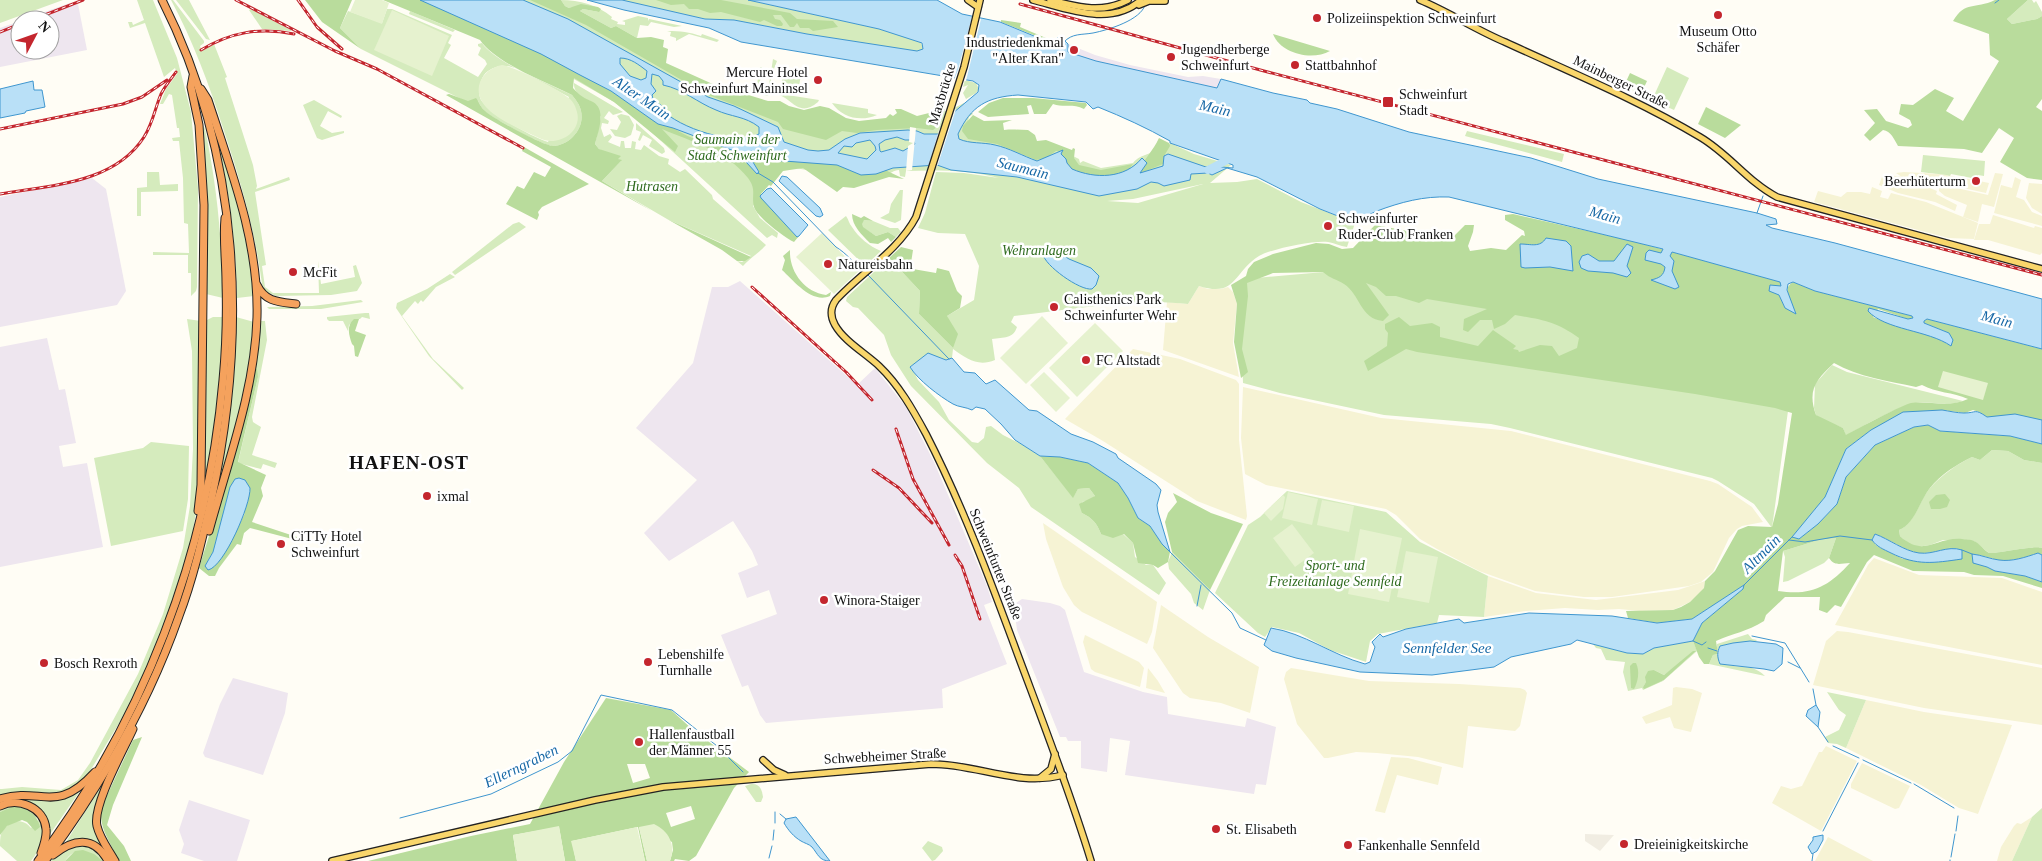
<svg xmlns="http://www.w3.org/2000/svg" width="2042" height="861" viewBox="0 0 2042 861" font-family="'Times New Roman',serif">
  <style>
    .industrial { fill: #eee6ef }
    .farmland { fill: #f6f3d4 }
    .green { fill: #d5ebbd; fill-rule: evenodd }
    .forest { fill: #b9dc9c; fill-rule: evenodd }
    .pitch { fill: #e6f2cf }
    .plaza { fill: #f1ede2 }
    .water { fill: #b9e0f7; stroke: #3f96cf; fill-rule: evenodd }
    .pier { fill: #fffdf5 }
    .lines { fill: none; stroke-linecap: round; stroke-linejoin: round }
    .stream { stroke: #3f96cf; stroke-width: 1 }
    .river { stroke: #b9e0f7; stroke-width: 8 }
    .major-casing { stroke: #222; stroke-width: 8 }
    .highway-casing { stroke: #222; stroke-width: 9 }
    .major { stroke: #f9d66b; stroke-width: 5.5 }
    .highway { stroke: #f5a25d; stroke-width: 7 }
    .rail-casing { stroke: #c4262e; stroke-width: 3 }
    .rail { stroke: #fff; stroke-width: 1; stroke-dasharray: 4; stroke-linecap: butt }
    .poi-dot { fill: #c4262e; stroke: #fff; stroke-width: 2 }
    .labels { text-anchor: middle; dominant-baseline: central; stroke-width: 5; stroke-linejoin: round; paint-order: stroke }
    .poi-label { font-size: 14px; fill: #111; stroke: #fff; text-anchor: start }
    .street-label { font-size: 14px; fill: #111; stroke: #fff }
    .park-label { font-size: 14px; font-style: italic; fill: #2f6b1f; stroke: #fff }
    .water-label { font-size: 15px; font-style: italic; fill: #1768a6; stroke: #fff }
    .district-label { font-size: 19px; font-weight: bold; letter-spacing: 1px; fill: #111; stroke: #fff }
  </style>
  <rect width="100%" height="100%" fill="#fffdf5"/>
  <g class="industrial">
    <polygon points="70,3 72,6 78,4 87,50 0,67 0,28 20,21 20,50 50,50 50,20 22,20"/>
    <polygon points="1068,44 1095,55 1130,65 1188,77 1203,76 1221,79 1217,88 1096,61 1068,52"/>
    <polygon points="92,178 106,189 126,291 117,305 0,327 0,197"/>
    <polygon points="740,281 857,385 875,368 906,407 934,462 987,586 992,602 984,605 1007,664 942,689 943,708 766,723 760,715 748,685 742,687 721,635 777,614 769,590 747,598 738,573 758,565 752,551 733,521 669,561 644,533 697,480 636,428 693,363 712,287 728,287"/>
    <polygon points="47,338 59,390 65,389 76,443 59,446 63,467 87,463 103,547 0,567 0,347"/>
    <polygon points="1022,599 1050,603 1060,606 1065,610 1084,672 1143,692 1167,697 1168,714 1245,727 1247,718 1276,727 1266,785 1256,784 1254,794 1125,775 1130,741 1110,738 1107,772 1081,768 1081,741 1068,741 1066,737 1060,737 1017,630 1015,615 1016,603"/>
    <polygon points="233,678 288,693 285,713 263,775 205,757 203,753 220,704"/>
    <polygon points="189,800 250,820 237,861 204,861 181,853 184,844 179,830"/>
  </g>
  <g class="farmland">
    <polygon points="1904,172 1940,174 1974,180 1974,182 1978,183 1979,181 1989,183 1986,193 1945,184 1916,179 1988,195 1995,173 2003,174 1994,207 1982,204 1978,222 1963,217 1967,205 1945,196 1939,191 1939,187 1918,183 1937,191 1936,194 1957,205 1955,211 1935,202 1898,193 1879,185 1883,174 1902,177 1896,173"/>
    <polygon points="2015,177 2021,180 2016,197 2024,200 2032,212 2042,216 2042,226 1994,213 2001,185 2012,188"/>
    <polygon points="2029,183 2042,184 2042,214 2032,208 2026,198"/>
    <polygon points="1872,187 1882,191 1880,197 1888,199 1891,193 1926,202 1978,223 1974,239 1948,238 1814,202 1818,191 1841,197 1847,192 1861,192 1870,194"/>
    <polygon points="1993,215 2034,228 2035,226 2042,228 2042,253 2040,255 1988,240 1974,240 1979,224 1990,224"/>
    <polygon points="1199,286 1208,289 1221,289 1228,287 1233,292 1237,304 1233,343 1239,377 1163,350 1167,302 1188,304"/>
    <polygon points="1133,349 1180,359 1236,380 1239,384 1239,440 1247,516 1246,520 1197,501 1103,441 1065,419"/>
    <polygon points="1243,387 1381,418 1511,431 1710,481 1718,484 1752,507 1763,522 1742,526 1737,529 1729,538 1713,572 1701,582 1689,586 1612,597 1584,597 1535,591 1479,571 1437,549 1420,539 1396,515 1386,509 1266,485 1245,474 1241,438"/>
    <polygon points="1043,523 1157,602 1152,632 1147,644 1082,612 1074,605 1063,587 1046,539"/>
    <polygon points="1874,558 1919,575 2002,578 2042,592 2042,665 1835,625 1868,565"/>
    <polygon points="1488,576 1536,593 1596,600 1678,590 1705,581 1704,588 1700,594 1690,602 1673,610 1639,611 1619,609 1598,610 1565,608 1526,611 1484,617"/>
    <polygon points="1161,605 1208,637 1259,667 1250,713 1221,703 1190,698 1183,693 1153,648"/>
    <polygon points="1837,631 1848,632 2042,668 2042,725 1924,708 1813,685 1826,641"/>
    <polygon points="1085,635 1139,662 1144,668 1140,687 1095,672 1091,669 1083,642"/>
    <polygon points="1148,668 1158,681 1165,693 1146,688"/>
    <polygon points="1291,668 1369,681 1459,684 1520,688 1525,690 1527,693 1520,726 1515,731 1468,726 1463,768 1418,757 1377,753 1356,752 1328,758 1324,758 1297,724 1284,679 1286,672"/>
    <polygon points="1676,687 1692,689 1702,693 1691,732 1674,728 1670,717 1646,724 1642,717 1672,705 1673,688"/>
    <polygon points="1866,700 1924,712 2012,725 1978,814 1959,808 1921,785 1846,748"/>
    <polygon points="1826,746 1857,761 1821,831 1772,803 1781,786 1791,789 1802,786 1819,752 1822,752"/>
    <polygon points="1391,757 1408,758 1442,767 1438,785 1397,775 1385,813 1375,811"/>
    <polygon points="1862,763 1910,786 1899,808 1895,809 1851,788 1851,784"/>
    <polygon points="2032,817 2012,861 1997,861 2001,847 2014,826 2017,823 2021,824"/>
    <polygon points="1828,837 1873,861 1815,861"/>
  </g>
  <g class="green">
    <polygon points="0,0 63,0 0,23"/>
    <polygon points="137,0 153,0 177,58 191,112 198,188 197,287 196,291 191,296 191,273 188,273 188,255 153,255 153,252 189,253 188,224 184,223 183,178 179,141 173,141 172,138 180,137 179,128 177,128 172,95 169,94 163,104 160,104 166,89 177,74 175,68 164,77 145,23 130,28 128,22 132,22 133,25 144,20"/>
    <path d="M171,0H173L204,41V43L200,46L202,51L214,44L227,77L225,78L253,165L257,186L256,189L289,177L290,180L255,192L266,265L262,266L265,287L273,293H319L318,261L321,284L355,277L353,266L356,265L362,283L357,291L331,295L276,296L265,291L262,284C255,230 240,179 223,128C209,84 193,41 171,0Z"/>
    <polygon points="176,0 189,0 210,40 206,39 203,35"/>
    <path d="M453,0H544L671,68L744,100L878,127L950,110L964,103L973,114L969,117L968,121L1055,151L1069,154L1079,159L1080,163L1083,161L1101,168L1133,163C1140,153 1160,153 1170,143L1194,154L1231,165L1210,183L1237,182L1257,179L1301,202L1355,223L1347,247C1340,246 1334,243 1328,242C1314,240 1271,249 1259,256C1233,272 1237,298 1199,286L1188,304C1131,298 1071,310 1014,316L1011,322L1017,327C1013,339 1004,337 992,339L995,360C978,367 967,359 953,349L952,358L946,360L923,358L911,366L918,380L939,402L949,420L972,442L978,443L984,438L986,427L991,426L1003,435L1021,444L1040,456L1073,497L1078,489L1089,488L1095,496L1091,500L1082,502V513C1092,518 1097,523 1101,534H1123L1133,543L1135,557L1146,565H1153L1166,583L1159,595L1031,507L1019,488L987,463L911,386L891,355L884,335L858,308L853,307L846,301L847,297L889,258L920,291L919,314L953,348L947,316L974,300L979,266L965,234L938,233L918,228L925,213L936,172L964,173L999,178C968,170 938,170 906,171L905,177L900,176L899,170C893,170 892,174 885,174C853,176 817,173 786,166L757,192V201L753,206L760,218L778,233L777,238L772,235L767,238L637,119L614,102L558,70ZM1203,184L1138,203L1107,201L1133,199Z"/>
    <path d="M561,0C580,0 597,5 612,17L611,19L618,22L617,24L625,25V22L622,21L638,16L648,18V21L649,19L682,26L674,27L651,22L648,26L640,25L637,38L616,26L611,28L580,11L583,9L599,12L586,5L569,8L565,6Z"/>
    <polygon points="619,0 748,0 879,29 920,42 924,48 920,51 914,51 807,34 734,20 705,19"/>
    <polygon points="2028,0 2032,0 2034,3 2036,1 2042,12 2042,16 2037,19 2012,24 2007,19"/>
    <polygon points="251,9 291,30 291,31 262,29 249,10"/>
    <path d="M387,9H392L452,35L448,43L451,45L444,58L478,77L487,64L485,60L478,55L481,48L478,46V44L482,43C497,64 548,83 572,95C576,100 580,105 581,111C585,128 570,145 553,146C544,146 492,118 484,111C482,108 480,105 478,101H465L361,49L340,28L348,11L382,23ZM499,66H508L515,68L569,97L548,142C532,137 490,114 481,100C478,94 479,87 481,81C484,72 490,69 499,66Z"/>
    <polygon points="410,11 455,30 453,32 409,14"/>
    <path d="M667,31C681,31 689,32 701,36L702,34L719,40L717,42L689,34L676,41V38L670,36L671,32Z"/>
    <polygon points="773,59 777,61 772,74 775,76 772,75 770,84 773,85 772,93 767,96 758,93 756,90 760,67 762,67 759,89 768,91"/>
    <polygon points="1667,67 1689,78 1674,110 1652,100"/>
    <polygon points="786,74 801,75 799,86 783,83 781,85 783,75"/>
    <polygon points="965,80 976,83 979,89 976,93 966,99 963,93 968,85 963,87"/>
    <path d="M574,83L623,112L613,115L609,111L604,118L609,121L608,124L602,123L601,128L604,137L610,134L612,137L608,142L620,147L621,141H624L625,148H631L632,141L636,142L635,149L641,150L644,145L659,156L669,159L668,164L680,172L685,169L712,195L713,199L766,245C759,253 750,258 743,266L737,261L742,262L751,256L667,219L602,181L621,161L599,149L595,144L601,117L590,101C582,99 573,92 574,83Z"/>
    <path d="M779,90H782L781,94L819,100L818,102C798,119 792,97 776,94H779Z"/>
    <polygon points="314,100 342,116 341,118 328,111 320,126 332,133 344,131 344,133 322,140 317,138 303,105"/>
    <path d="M832,103L868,109V113L877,115C861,122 842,118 832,103Z"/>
    <polygon points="621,114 629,116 634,125 631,135 625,138 615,136 610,129 617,130 621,122 617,116"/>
    <path d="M201,121L205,129C217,185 222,240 223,298L206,294L205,177Z"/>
    <polygon points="636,123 664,148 665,152 662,154 649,146 652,140 643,135 640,141 638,140 641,132 636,130"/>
    <polygon points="1467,131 1564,154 1562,162 1465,136"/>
    <path d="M221,147C237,198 249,243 254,296L237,298C236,249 231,198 219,150Z"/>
    <path d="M1923,155L1985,161L1984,176L1978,175L1977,179L1951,174L1950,176C1939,173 1932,174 1921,172Z"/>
    <polygon points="147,172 159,172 160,185 178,184 178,191 141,192 141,216 137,216 137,188 147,187"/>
    <polygon points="900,190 903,190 901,220 895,223 880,218 889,213 891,204"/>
    <path d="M846,216C849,220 849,224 852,227C859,238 869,246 881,251L865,266L828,230Z"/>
    <polygon points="864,220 873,221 890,228 898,228 901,232 896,237 888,232 876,236 862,227 862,221"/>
    <polygon points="519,222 526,227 455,275 452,272 513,224"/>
    <polygon points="1324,272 1437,275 1788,411 1772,528 1754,504 1718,481 1712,478 1510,428 1491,424 1384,415 1280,393 1243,383 1241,329 1245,279"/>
    <polygon points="450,274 455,277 436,287 423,302 421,300 418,304 415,301 402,316 433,359 464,388 462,390 429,356 396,308 397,303 427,289"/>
    <polygon points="361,300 363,302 321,309 269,309 267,307 312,306"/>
    <polygon points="365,313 369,313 370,319 362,317 360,319 356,319 349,325 348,331 343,321 329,321 327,319 327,317"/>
    <polygon points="213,317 223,317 217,417 206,474 204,472 205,321"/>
    <path d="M236,317L254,322L247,381L219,489L217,488C227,432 235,375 236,317Z"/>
    <polygon points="187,319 201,321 199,496 191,541 172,607 132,702 87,776 77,786 65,793 0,797 0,789 2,789 22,787 61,790 78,780 90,763 138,674 163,614 183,548 190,506 193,449 192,351"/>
    <polygon points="260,321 265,321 267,340 252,417 253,422 261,427 252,455 277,463 275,468 263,464 261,469 238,463 258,377 253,368"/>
    <path d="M1832,365L1847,372L1963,401C1948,407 1931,401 1916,403C1903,404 1858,428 1846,436L1843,428L1820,419L1816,415L1814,408L1815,384Z"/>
    <polygon points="151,442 189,446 188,499 183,531 111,546 94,458 143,448"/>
    <path d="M1992,450L2008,451L2024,460L2042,463V548C2035,545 2001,553 1989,553L1974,541L1943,540L1930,545L1917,547L1908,543L1900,536L1899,530C1915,524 1920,498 1931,487C1943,474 1956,465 1972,457L1980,460Z"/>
    <polygon points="1287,491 1386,512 1420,542 1488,576 1484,617 1439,615 1437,623 1378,634 1370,641 1366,662 1330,650 1299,633 1272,627 1265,637 1258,633 1215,593 1248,525 1260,517"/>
    <polygon points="1836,538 1829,558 1824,563 1788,581 1783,582 1785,557 1783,551 1819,540"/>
    <polygon points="1172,552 1210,590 1203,610 1194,603 1191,594 1169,569 1168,562"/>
    <polygon points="1748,634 1752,639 1757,640 1755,642 1733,643 1720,646 1717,651 1717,644"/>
    <path d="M1693,641L1697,651L1663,681L1643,690L1642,688L1628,691L1623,672L1625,662L1606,660L1601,649L1596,648L1593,644L1627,653L1643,654L1654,648ZM1696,651L1664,680L1643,687L1654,670L1664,675Z"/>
    <path d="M1718,654V659C1735,673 1749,660 1765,676L1709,664L1713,655Z"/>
    <polygon points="1827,692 1866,700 1846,748 1837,744 1828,743 1825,737 1839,730 1846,715 1839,710"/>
    <polygon points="113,768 95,809 110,856 101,848 66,842"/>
    <path d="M751,784C760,783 762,790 763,797L761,802H756L745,786Z"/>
    <polygon points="79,790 80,791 48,837 35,808 0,805 0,801 3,800 24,798 54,800"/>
    <path d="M4,806H28C48,826 49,838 31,861H17L0,846C0,843 0,837 1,834C7,821 22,816 31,828L39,820C27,807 16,806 0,812V808Z"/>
    <polygon points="2042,808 2042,861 2012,861 2032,817"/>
    <polygon points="928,841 942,847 943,851 935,860 932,861 922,848"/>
    <path d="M74,844L93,847L106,861C90,856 79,841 65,861H51L56,855Z"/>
  </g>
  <g class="forest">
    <polygon points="305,0 352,0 340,28 361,49 322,22"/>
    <path d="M383,0H425L560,61L667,123C683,137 705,143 726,148L722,143L881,168L904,179L889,177L854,188L843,187L837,192L803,168L783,171L771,186L769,185L761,194V197L797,237L799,236L794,242C784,237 757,217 754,207C751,195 757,190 748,178C727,151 692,142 662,129L678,146L675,152L614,102L574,78L573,88C580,96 584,98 593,102C607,110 598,132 595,144L599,149L621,156L618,159L622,160L602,181L652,211L446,95L449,94L468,101L476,98C479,102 481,108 485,111C492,118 544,146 553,146C570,145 585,128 581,111C580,105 576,100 572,95C544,81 497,64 480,40Z"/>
    <polygon points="530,0 561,0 565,6 569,8 581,4 598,7 601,9 599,12 583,9 580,11 611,28 616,26 637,38 651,37 664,40 663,47 668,49 666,63 726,90 732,90 768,101 780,101 789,106 804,110 820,106 829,108 846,118 859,121 886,118 890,114 893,116 897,113 895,109 901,109 917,116 945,109 937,127 933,130 917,128 877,130 857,133 842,131 826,140 783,129 778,122 706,94 586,25"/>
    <polygon points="656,0 721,0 790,13 797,19 833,21 838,27 813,31 809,28 800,28 797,23 794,27 790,27 781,15 773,15 775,19 780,20 783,24 782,26 777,26 764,20 760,22 721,12 710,13 698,9 689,9 684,4 671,5"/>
    <path d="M1995,0H2028L2007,19L2012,24L2037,19L2042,16V99L2036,107L2042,111V180L2027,178L2000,162L2014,138L1999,128L1982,153L1964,149L1898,146C1894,139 1891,131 1883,130L1870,141L1864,135L1875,123L1864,110L1877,109L1886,121L1908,128L1912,125L1910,120L1899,114L1901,104L1913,105L1935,89L1954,98L1946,111L1963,121L1999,61L1990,55L1989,34L1953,21C1966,0 1974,10 1995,0Z"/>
    <polygon points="1001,20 1021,23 1020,27 1053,41 1051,42 1001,22"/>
    <path d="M1273,34L1330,51C1312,61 1281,54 1273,34Z"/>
    <polygon points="1630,73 1647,81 1641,94 1624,86"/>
    <path d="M1003,98H1033L1086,103L1087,105L1084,109C1073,103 1064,108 1053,104L1046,114H1034L1031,105L1027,106L1029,114L988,117L978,112L989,103Z"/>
    <polygon points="1706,107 1741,125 1725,138 1698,124"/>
    <path d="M973,115L984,121L1012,120L1003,123L1004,130C1013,129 1020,130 1028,130L1035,135L1037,141L1046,140L1072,150L1073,148L1075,149L1074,158L1079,165L1101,170L1133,164C1123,182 1095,178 1078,179L1059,152L1056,151L1046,158L1036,160L997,144L968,139L962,131L963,126Z"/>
    <path d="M1159,138L1169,143L1170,146L1164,156L1163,164L1141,173L1138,172C1144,159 1153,151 1159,138Z"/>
    <polygon points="524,147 589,184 542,207 538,212 539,215 537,220 506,204 517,186 524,189 534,172 545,177 551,167 522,151"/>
    <path d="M852,214L861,218L864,216L873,221L864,220L862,224L863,227L876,236L888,232L896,237L891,242L888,238L878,244L870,243C862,235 852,226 852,214Z"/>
    <path d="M1513,214L1636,242L1781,282L1779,295L1785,308L1790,300C1787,292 1785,287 1793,282L1815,291L1912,316L1913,318L1908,319L1878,309L1873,317C1898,328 1928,330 1951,345L1949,333L1924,323V321L1927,319L2042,349V420L1987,417L1979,412L1973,410L1965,413L1942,410L1930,411L1871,430L1846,449L1825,497L1793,537L1799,539L1818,524L1837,504L1846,477L1875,445L1914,427L1928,425L1940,431L2010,436L2042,444V463L2024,460L2008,451L1992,450L1980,460L1972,457C1956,465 1941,474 1930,488C1920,500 1915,524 1899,530L1900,536C1924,558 1935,537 1962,539C1965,540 1971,539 1974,541C1979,543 1984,550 1989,553C2001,553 2035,545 2042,548V555L2038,553C2026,557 2012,562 1999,560C1990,559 1982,554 1972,555L1974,563L1987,567L1995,571L2025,576L2042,582V588L2003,576L1974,575L1964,572L1913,571L1874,555L1867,562L1841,607L1835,605L1827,613L1819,610L1820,597H1785L1766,615L1764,621C1746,632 1734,633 1716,641L1718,654L1713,655L1709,664H1704L1699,657L1693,641L1702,623L1743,589V586L1692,619L1657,623L1628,618L1626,611L1673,610L1681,607L1690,602L1704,588L1705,581L1715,571L1738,530L1748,526L1772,527L1778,504L1792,413L1775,408L1695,394L1417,352L1406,349L1368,371L1364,361L1387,346L1388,333L1385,329V324L1399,317L1410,326L1432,323L1440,327V337L1478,346L1493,330L1516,346L1513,349L1518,350L1519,352L1540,345L1552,346L1559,356L1577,348L1579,338C1555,321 1543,320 1515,315L1505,324L1494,329L1492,320H1480L1468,332L1463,330L1464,319L1487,309L1427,299L1419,303L1396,296H1386L1376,287L1366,283L1389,315L1383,321C1360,319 1360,294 1344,284C1336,279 1331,279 1323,272L1273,273L1247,283L1248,296L1242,349L1248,372L1241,378L1234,342L1237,304L1231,285L1246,276L1248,269L1254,262L1273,254L1316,243L1329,244L1342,249L1353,248L1375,225L1451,239L1465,225H1474L1473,232L1468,246L1470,251L1491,248L1506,250L1522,235L1525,236L1524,231L1505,220V215ZM1834,363C1858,377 1889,381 1916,387L1922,385C1936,393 1953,392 1968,399C1949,408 1931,401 1911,403C1904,404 1855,430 1846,435L1843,428L1816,415C1807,390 1816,380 1834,363ZM1875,534C1890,539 1903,550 1918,553C1928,554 1943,549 1953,547L1903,559L1877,546L1872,540ZM1836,538L1829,558C1835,567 1841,563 1850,563C1828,587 1811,596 1778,591L1783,551L1819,540Z"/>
    <polygon points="667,219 751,257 745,261 737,261 722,250"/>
    <polygon points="901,247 913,250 911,263 914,264 913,269 936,273 937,268 949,271 957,291 962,296 960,308 947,316 958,334 953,348 919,314 920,291 889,258"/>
    <path d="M790,250C789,271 804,292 826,295L831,292L830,296C812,304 794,281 782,270L785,260L783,256Z"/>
    <path d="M354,319H359L355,331L366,335L358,357L355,356L354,346L352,344C349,335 346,326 354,319Z"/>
    <path d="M253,368L257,369L258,377L238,462L266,475L261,488L263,496L252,522L297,537L296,540L250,528L244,533L241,545L237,544L219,568L215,576H209L199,568L218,507ZM245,513L226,549L205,566L213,552Z"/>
    <path d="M1040,456L1060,457L1088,463L1118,483L1128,498L1138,518L1150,526L1162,544L1170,552L1168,562L1158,568L1153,565L1138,563L1133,543L1124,534L1113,538L1101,534C1097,523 1092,518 1082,513L1079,504L1095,496L1089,488L1078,489L1073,498Z"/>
    <polygon points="1173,493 1211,513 1243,524 1210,590 1172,552 1165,522 1168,513 1177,502"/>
    <polygon points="1945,494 1950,500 1947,507 1940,509 1931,509 1929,502 1936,495"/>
    <polygon points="1693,651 1696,651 1664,680 1644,689 1643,687 1646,682 1645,677 1648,671 1654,670 1664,675"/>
    <path d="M1633,663H1636C1640,671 1638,682 1634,689L1631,688L1630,666Z"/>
    <path d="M606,698L671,710L692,729L749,772L734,788L696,856L689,861L675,859L674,861H670L673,850L672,842L639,827L647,861H645L638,827L572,841L576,861H565L559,827L513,835L517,861H368L471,836L530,824L564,762ZM627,764H645L650,778L633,783ZM691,806L695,819L671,827L666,813Z"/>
    <path d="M142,737L113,805L107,825L124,846L131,861H118C111,841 97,828 102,806L133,740Z"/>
    <path d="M14,806C27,809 37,813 40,827L35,831L27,822L22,820L7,826L0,835V812Z"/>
    <polygon points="83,850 94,854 103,861 65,861 75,851"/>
  </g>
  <g class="pitch">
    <polygon points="355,0 382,0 389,3 382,24 350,12"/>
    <polygon points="392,10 449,36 432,76 374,50"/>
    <path d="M502,65C514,66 562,91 570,99C573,102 575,105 576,109C585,131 558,148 539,138C519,128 467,110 481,80C486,71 493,67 502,65Z"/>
    <polygon points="822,233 859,271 834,294 796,257"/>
    <polygon points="1042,316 1068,343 1026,384 1000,358"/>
    <polygon points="1095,323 1123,351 1077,397 1049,368"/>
    <polygon points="1943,371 1988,383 1983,400 1938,387"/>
    <polygon points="1044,372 1070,398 1056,412 1030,385"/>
    <polygon points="1288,492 1318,499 1312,525 1282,518"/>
    <polygon points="1283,495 1285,497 1283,509 1271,521 1264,513"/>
    <polygon points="1322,500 1354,506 1349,532 1317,525"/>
    <polygon points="1292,524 1314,553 1295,567 1273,538"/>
    <polygon points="1360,529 1402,538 1389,602 1348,594"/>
    <polygon points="1406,551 1438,557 1429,603 1397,597"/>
    <path d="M654,824C669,831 676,845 670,861H647L639,827Z"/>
    <polygon points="559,826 565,861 517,861 513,835"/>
    <polygon points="637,827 645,861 576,861 571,841"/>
  </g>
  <polygon class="plaza" points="1585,834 1614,835 1600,851 1585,841"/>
  <g class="water">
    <path d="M420,0H523L568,19L708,97L734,106L778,127L784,142L808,150L818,151L829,150L845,139L860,133L908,130L917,131L924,134H940L953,113L978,92L979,85L973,81L741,42L709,28L624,10L587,0H622L705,19L734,20L807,34L917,51L923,49L922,43L879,29L748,0H937L962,14L1000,22L1051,43L1060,36L1068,44V52L1096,61L1217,88L1221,79L1273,93L1307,100L1310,103L1337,109L1409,132L1531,158L1598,179L1757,213L1776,219L1777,224L1766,225L1772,228L1835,243L2042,299V349L1927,319L1924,321V323L1949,333L1953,340L1951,346C1928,330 1885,330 1868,311L1869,308L1908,319L1913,318L1912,316L1815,291L1793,282L1788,284L1787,290L1796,314L1785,308L1779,295L1769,291L1770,285L1781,286L1780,282L1672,252L1670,256L1674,261L1672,271L1679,287L1675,289L1651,280C1659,278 1664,276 1665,267L1661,264L1645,260L1646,253L1649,250L1661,253L1663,249L1449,197C1424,196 1401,202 1377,211C1369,214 1361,220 1353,222L1320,209L1257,177L1227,168L1212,175L1208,173L1191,174L1190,180L1164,186L1158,183L1151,182L1137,189L1099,196L1017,177L951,170L937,165L893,168L876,174L861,175L837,165L771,160L751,151L748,154L759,172L757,174L737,152L673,128L658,124L611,91L580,75L541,54ZM620,58C631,58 639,65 647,71L646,78L641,80L630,76L620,64ZM652,74L659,76L663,81V85C683,89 698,103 716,110C731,117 745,116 759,127V134C735,147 679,128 661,109V105L654,102L652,95L656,91L651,84ZM1018,95L1086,102L1093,109L1098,107C1123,117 1147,128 1170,141V143L1233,165V168L1210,166L1206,167L1168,154L1164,156L1163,166L1140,173L1147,163L1142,158C1125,179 1095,179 1072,169L1067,163L1066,159L1061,154L1063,150L1037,161C1023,156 1009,148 995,145C983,142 970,144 959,139L958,134C971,106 987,97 1018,95ZM897,137L905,140H913L915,144L903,151L895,148L881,152L880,151L879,144L885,140ZM870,140L875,146L876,150L867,159L838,153L844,146L852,147L856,143Z"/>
    <polygon points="33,81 34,90 42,90 45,107 26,111 25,113 0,118 0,89"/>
    <polygon points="782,176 787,177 820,208 823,215 820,217 816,216 779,181"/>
    <polygon points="771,188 808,225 799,236 797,237 761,198 760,196 767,189"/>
    <path d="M1546,238L1566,241L1571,246L1573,271L1550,267L1525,268L1521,267L1520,244C1531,244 1540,248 1546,238Z"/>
    <polygon points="1627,244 1633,247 1627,266 1631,273 1627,277 1613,273 1588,271 1581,268 1579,262 1582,256 1588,254 1599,261 1614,261"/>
    <path d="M1048,246L1069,259L1091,268L1099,276L1096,285L1092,289C1080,291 1044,265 1043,254Z"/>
    <path d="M928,353L946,360L952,358L964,372L975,373L986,384L995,380L1029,410L1037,411L1071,434L1093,442L1116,454L1118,458L1156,484L1161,490L1157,505L1158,512L1170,552L1162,544L1150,526L1138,518L1128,498L1118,483L1088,463L1060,457L1040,456L1015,440L1001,424L985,409L976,407L972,410C966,407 958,407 953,404C939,396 918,380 910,367Z"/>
    <path d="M1942,410C1949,411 1957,413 1964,413C1977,413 1974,408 1987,417L2015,414L2042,420V444L2010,436L1940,431L1928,425L1914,427L1875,445L1846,477L1837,504L1818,524L1799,539L1792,537L1825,497L1846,449L1871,430L1903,412Z"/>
    <path d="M239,478L245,480L250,488C251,504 224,567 208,570L205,566L213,552L230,487L235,479Z"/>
    <path d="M1875,534C1889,539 1904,551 1919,553C1934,555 1947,545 1962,550V559C1934,563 1917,566 1891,553C1883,549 1877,547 1872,540Z"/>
    <path d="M2038,553L2042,555V582L2025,576L1995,571L1987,567L1973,563L1972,554C1982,555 1990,559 1999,560C2012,562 2026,557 2038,553Z"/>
    <path d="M1744,585L1743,589L1702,623L1693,641L1654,648L1643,654L1627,653L1577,640L1571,644L1511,657L1494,667L1432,675L1360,672L1296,658L1272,651L1264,645L1271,628C1304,633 1332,655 1365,664L1370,662L1375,647L1372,642L1380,634L1383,637L1406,629L1459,619L1464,623L1529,613L1612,616L1657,623L1692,619Z"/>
    <path d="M1750,641L1776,644L1783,648L1782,664L1774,671L1764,669L1720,664C1717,657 1717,652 1720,646L1733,643Z"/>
    <polygon points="1816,705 1820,712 1818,727 1806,716 1808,710"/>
    <path d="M796,817L830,861C819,861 818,854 812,847C809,844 804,843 801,841C794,837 788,830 784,823L786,819Z"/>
    <polygon points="1823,835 1823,840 1817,851 1812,854 1808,847 1813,840 1813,837"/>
  </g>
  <g class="pier">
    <polygon points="972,17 981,19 966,81 954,80 958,70"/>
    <polygon points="956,109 937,167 928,168 939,130 951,111"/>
    <polygon points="910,127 916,128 912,170 906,171 908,146 913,143 909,142"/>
  </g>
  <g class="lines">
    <g class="stream">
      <polyline points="1995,3 1999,0"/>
      <path d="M1064,42C1072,33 1082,35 1093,33C1108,30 1141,20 1145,5"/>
      <path d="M758,173L773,182L836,247C846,253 854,263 863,271"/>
      <polyline points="1757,213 1763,196"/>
      <polyline points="868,275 949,359"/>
      <polyline points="1789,540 1805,542 1840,536 1872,540"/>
      <polyline points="1962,550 1972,554"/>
      <polyline points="1170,552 1232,613 1240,628 1266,640"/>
      <polyline points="1744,585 1792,537"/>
      <polyline points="1197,606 1201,585"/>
      <polyline points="1752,636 1785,643 1809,682"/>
      <polyline points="1693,641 1702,645 1706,642"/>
      <polyline points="1708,648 1717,651"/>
      <polyline points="1788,662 1800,668"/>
      <polyline points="1813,689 1816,705"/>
      <polyline points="1818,727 1828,742"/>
      <polyline points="1833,746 1859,758"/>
      <polyline points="1863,760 1911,783"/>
      <polyline points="1914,784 1954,808"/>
      <polyline points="780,814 786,819"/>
      <polyline points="400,818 491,794 558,762 572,751 601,695 672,710 717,746 743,772"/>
      <polyline points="775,823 775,812"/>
      <polyline points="1823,831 1858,763"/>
      <polyline points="1956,831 1958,816"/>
      <polyline points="773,840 774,830"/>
      <polyline points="1951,857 1955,834"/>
      <polyline points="769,858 772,846"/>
      <polyline points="1812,861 1813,854"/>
      <polyline points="1950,861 1950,860"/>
    </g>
    <polyline class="river" points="1208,170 1233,157"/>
    <g class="major-casing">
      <g id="major">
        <polyline points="968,0 978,7"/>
        <path d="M980,0L964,67L916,217C898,251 862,272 836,300C830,308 830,316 835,325C844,341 865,353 879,366C899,385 913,410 926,434C963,506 991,582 1019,658C1044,725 1070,792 1091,861"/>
        <path d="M1033,0C1068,9 1111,27 1141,0"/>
        <path d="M1050,0C1078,7 1102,14 1128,0"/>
        <path d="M1420,0C1449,12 1476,30 1505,42C1572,73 1636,99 1700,137C1729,154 1748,182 1777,197L2042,269"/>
        <polyline points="1139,5 1149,1 1165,1"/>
        <polyline points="763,760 774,770 785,775"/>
        <polyline points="1040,778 1051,769 1055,754"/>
        <path d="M332,861L595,800L663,787L931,764C978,764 1017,787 1063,775"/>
      </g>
    </g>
    <g class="highway-casing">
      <g id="highway">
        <polyline points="193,76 191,87 199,125 204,205 201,485 198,511"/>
        <path d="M201,89L208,100C231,170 259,242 257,317C255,390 228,461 209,531"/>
        <path d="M257,285C265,302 279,302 296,304"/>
        <path d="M0,799C42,786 55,816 95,772"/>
        <path d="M0,806C18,797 44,807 46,829C47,837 44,845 41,853"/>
        <path d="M53,855C73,839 94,835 108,861"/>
        <path d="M38,861C143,722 208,554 223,380C226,348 227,315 226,282C226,261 223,239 225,218"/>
        <path d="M45,861C101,786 148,704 179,616C193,579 202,540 211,501C248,333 241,156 162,0"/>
        <path d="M115,861C109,850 100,839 97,826C92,806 124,749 133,729"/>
      </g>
    </g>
    <use href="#major" class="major"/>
    <use href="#highway" class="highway"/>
    <g class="rail-casing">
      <g id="rail">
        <polyline points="236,0 335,51 377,69 523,148"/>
        <polyline points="298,0 317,27 342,49"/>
        <polyline points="1020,4 1264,71 2042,275"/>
        <polyline points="32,20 83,0"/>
        <polyline points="0,32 20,24"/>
        <path d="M201,50C231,32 260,27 294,34"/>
        <polyline points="0,129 123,104 142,97 167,80"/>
        <path d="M0,194C50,185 114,184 144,137C153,123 155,108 161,94C165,86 171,79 176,72"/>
        <polyline points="752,287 846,372 872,400"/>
        <polyline points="896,429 913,479 949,545"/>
        <polyline points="873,470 899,488 932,523"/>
        <polyline points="955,555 962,566 980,619"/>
      </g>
    </g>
    <use href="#rail" class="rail"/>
  </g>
  <g class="poi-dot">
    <circle cx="1718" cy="15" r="5"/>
    <circle cx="1317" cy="18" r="5"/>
    <circle cx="1074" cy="50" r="5"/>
    <circle cx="1171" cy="57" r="5"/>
    <circle cx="1295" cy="65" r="5"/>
    <circle cx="818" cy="80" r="5"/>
    <rect x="1382" y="96" width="12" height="12" rx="2.5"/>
    <circle cx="1976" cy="181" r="5"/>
    <circle cx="1328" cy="226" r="5"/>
    <circle cx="828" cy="264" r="5"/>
    <circle cx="293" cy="272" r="5"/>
    <circle cx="1054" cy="307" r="5"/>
    <circle cx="1086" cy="360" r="5"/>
    <circle cx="427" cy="496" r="5"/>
    <circle cx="281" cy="544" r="5"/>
    <circle cx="824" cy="600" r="5"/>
    <circle cx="648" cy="662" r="5"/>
    <circle cx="44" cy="663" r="5"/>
    <circle cx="639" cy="742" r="5"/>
    <circle cx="1216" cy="829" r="5"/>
    <circle cx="1624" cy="844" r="5"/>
    <circle cx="1348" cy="845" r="5"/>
  </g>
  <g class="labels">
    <g class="poi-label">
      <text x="1327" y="18">Polizeiinspektion Schweinfurt</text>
      <text x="1718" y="31" text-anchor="middle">Museum Otto<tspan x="1718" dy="16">Schäfer</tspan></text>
      <text x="1064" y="42" text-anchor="end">Industriedenkmal<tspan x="1064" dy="16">"Alter Kran"</tspan></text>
      <text x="1181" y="49">Jugendherberge<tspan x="1181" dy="16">Schweinfurt</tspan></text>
      <text x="1305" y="65">Stattbahnhof</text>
      <text x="808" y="72" text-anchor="end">Mercure Hotel<tspan x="808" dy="16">Schweinfurt Maininsel</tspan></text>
      <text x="1399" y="94">Schweinfurt<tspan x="1399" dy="16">Stadt</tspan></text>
      <text x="1966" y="181" text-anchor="end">Beerhüterturm</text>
      <text x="1338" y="218">Schweinfurter<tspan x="1338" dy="16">Ruder-Club Franken</tspan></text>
      <text x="838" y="264">Natureisbahn</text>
      <text x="303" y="272">McFit</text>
      <text x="1064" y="299">Calisthenics Park<tspan x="1064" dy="16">Schweinfurter Wehr</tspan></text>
      <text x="1096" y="360">FC Altstadt</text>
      <text x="437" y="496">ixmal</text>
      <text x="291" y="536">CiTTy Hotel<tspan x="291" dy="16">Schweinfurt</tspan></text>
      <text x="834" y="600">Winora-Staiger</text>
      <text x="658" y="654">Lebenshilfe<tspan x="658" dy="16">Turnhalle</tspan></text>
      <text x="54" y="663">Bosch Rexroth</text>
      <text x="649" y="734">Hallenfaustball<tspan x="649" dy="16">der Männer 55</tspan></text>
      <text x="1226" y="829">St. Elisabeth</text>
      <text x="1634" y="844">Dreieinigkeitskirche</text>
      <text x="1358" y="845">Fankenhalle Sennfeld</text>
    </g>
    <g class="street-label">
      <text transform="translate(1621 82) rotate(26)">Mainberger Straße</text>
      <text transform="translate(942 94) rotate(-73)">Maxbrücke</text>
      <text transform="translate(996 564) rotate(68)">Schweinfurter Straße</text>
      <text transform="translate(885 756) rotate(-3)">Schwebheimer Straße</text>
    </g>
    <g class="park-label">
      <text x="737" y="139">Saumain in der<tspan x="737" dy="16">Stadt Schweinfurt</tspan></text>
      <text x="652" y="186">Hutrasen</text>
      <text x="1039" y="250">Wehranlagen</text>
      <text x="1335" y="565">Sport- und<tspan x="1335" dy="16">Freizeitanlage Sennfeld</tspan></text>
    </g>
    <g class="water-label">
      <text transform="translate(642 98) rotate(34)">Alter Main</text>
      <text transform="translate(1215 108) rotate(13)">Main</text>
      <text transform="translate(1023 168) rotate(14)">Saumain</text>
      <text transform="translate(1605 215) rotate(16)">Main</text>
      <text transform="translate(1997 319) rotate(15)">Main</text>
      <text transform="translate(1761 554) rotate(-45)">Altmain</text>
      <text x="1447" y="648">Sennfelder See</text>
      <text transform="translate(521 766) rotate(-26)">Ellerngraben</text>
    </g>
    <g class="district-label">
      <text x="409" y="462">HAFEN-OST</text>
    </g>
  </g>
  <g transform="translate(35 35) rotate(49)"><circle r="24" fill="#ffffff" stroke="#a0a0a0"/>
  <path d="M0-4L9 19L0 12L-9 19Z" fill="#c4262e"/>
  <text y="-8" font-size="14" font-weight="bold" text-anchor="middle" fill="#111111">N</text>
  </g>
</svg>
